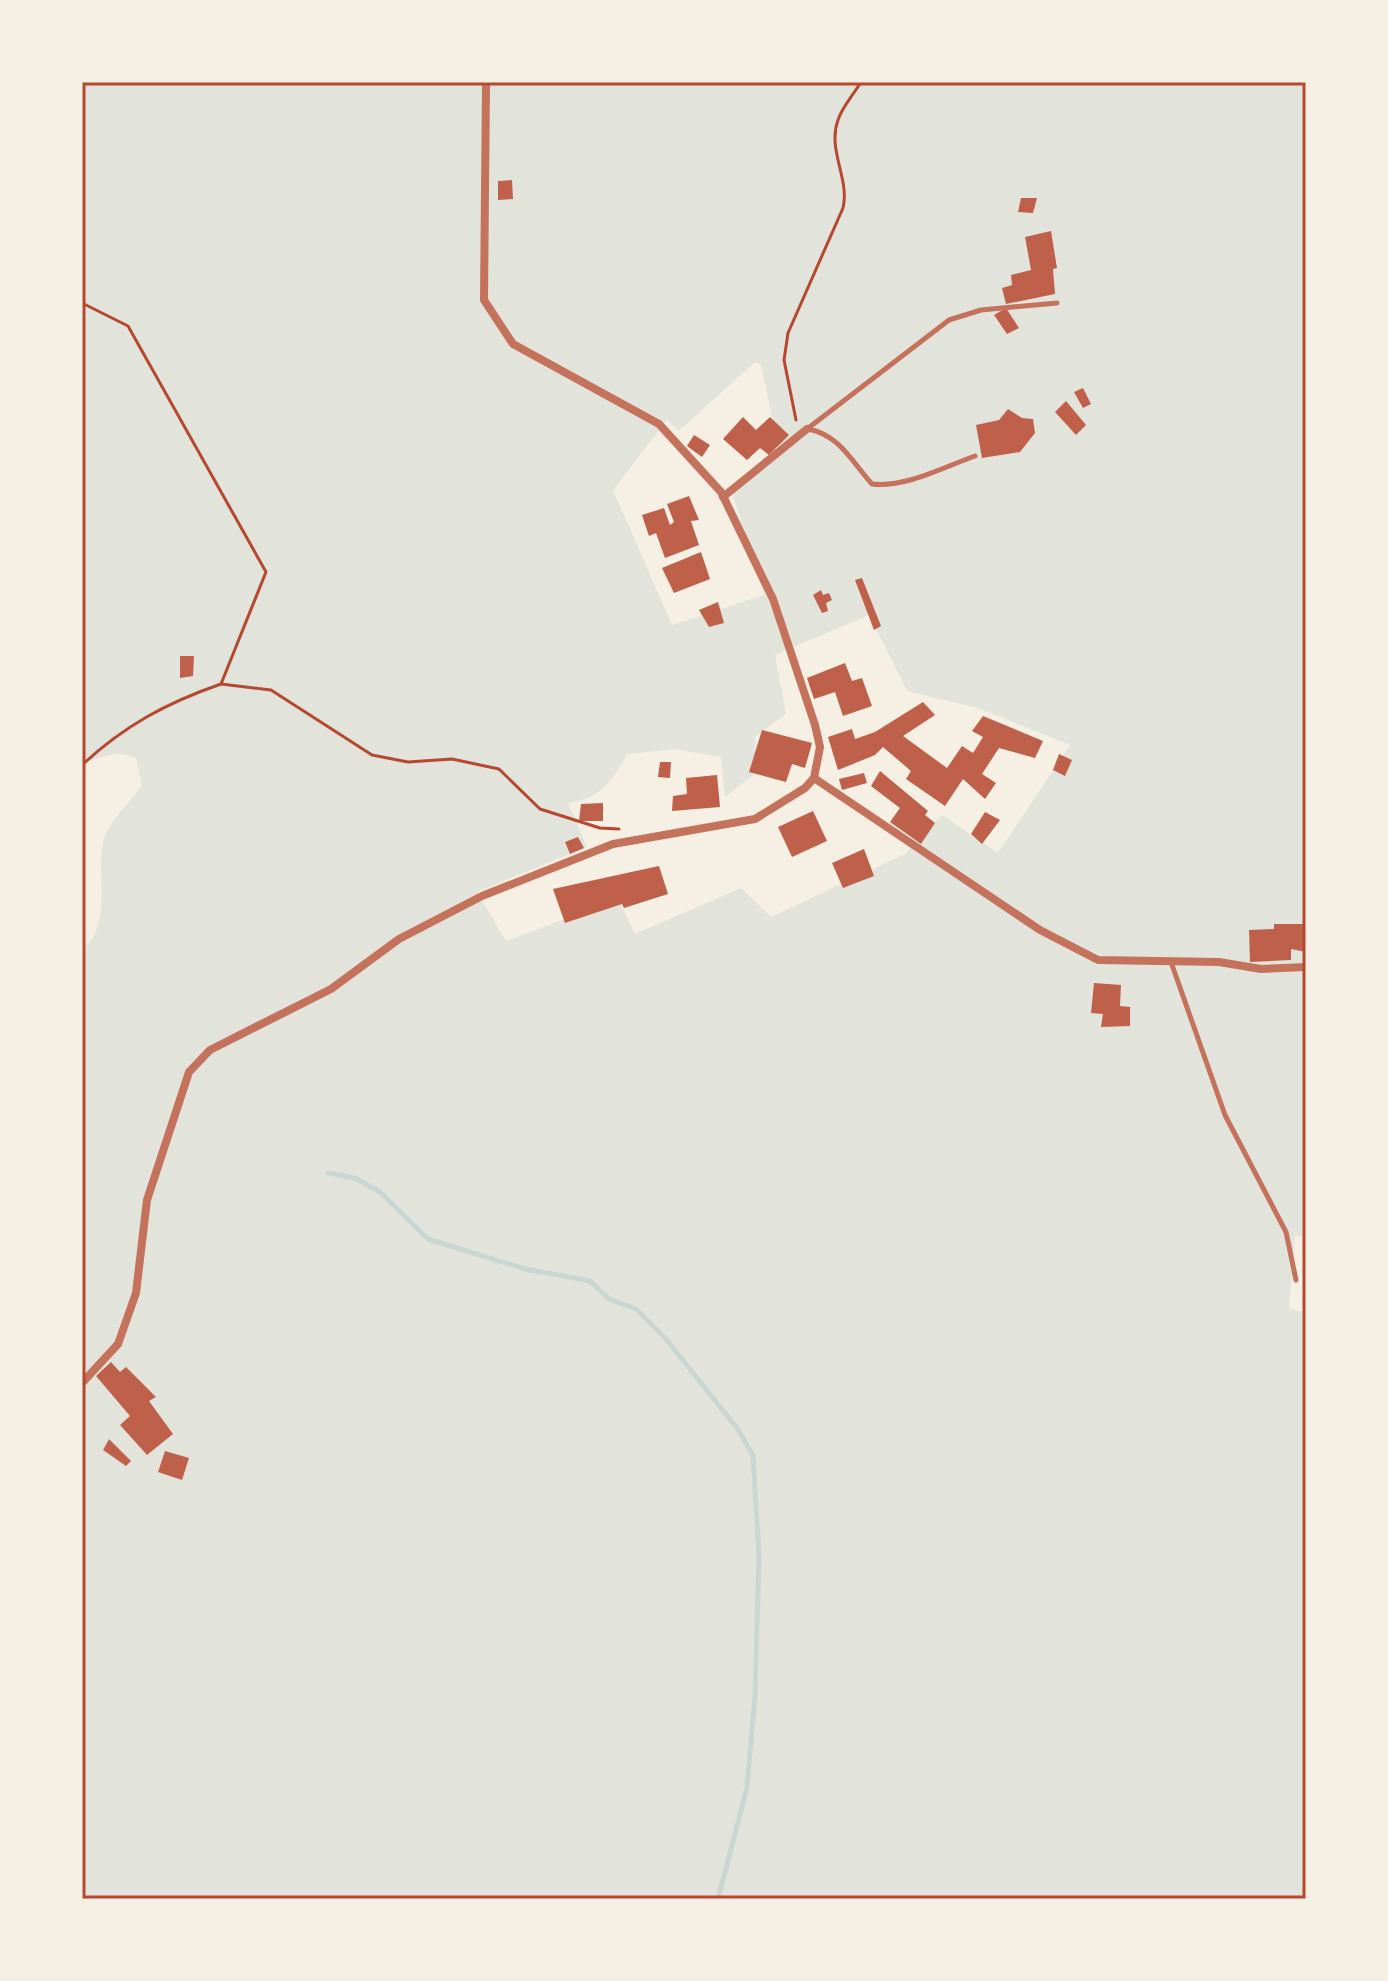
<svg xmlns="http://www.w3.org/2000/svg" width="1388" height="1981" viewBox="0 0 1388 1981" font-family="'Roboto Condensed',sans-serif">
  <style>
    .green { fill: #e2e4dc; fill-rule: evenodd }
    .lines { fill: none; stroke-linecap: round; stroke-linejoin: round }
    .stream { stroke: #c9d6d2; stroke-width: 5 }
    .building { fill: #bf614a }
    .path { stroke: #b5482f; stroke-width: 3 }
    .service { stroke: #c5725c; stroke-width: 5 }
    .minor { stroke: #c5725c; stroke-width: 8 }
    .neatline { fill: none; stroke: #b5482f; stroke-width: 3 }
  </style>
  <rect width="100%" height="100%" fill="#f6efe4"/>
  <path class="green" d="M82,82H1306V1239L1295,1235L1289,1308L1306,1313V1899H82V950C113,925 96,876 103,842C107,824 131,801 142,785L136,758L119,753L82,762ZM755,362L761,365L779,450L732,492L764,595L672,625L613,490L667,420L679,431ZM869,615L907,691L978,708L1070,745L998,853L942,815L905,854L771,917L741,888L635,934L618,899L506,941L477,892L587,847L568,803C601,798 612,782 627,754L675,749L721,757L725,797L757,772L755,737L786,714L775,655Z"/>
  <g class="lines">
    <polyline class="stream" points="328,1173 355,1178 380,1192 428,1239 525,1269 590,1281 609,1299 636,1309 666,1339 737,1428 753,1455 759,1556 755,1696 747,1787 718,1899"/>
  </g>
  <g class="building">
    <polygon points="512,180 513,199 498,200 498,181"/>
    <polygon points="1021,198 1037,198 1033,213 1018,212"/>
    <polygon points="1051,231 1057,268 1053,269 1055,294 1006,304 1002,288 1012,285 1011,275 1031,270 1025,237"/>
    <polygon points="1006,308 1019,328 1007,334 994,315"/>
    <polygon points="1083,388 1091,404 1083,408 1074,392"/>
    <polygon points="1066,401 1086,425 1076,435 1055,412"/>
    <polygon points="1008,409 1022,418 1033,419 1035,433 1020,452 982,458 976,425 999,420"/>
    <polygon points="743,417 756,430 770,417 789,435 769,455 760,448 747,460 723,439"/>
    <polygon points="694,435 710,445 702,457 687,446"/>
    <polygon points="689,496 699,520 691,521 699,545 665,558 656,533 649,536 642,515 664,508 670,525 674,522 667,504"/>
    <polygon points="701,552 710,579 674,593 662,568"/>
    <polygon points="862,578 881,626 874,630 855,580"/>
    <polygon points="821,590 823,595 829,593 832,600 826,603 828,611 822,613 813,595"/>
    <polygon points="718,602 724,623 709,627 699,610"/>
    <polygon points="180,656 194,656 193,676 180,678"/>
    <polygon points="845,663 852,681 862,678 872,706 843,716 835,692 814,699 807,678"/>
    <polygon points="923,702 935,715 903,736 947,768 962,746 973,753 983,737 972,731 983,716 1043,741 1035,758 999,748 982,774 996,783 985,799 963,779 945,806 906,779 911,771 883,747 875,755 838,770 828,737 852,729 855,739 875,732"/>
    <polygon points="762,730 812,743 805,768 792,764 786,782 749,772"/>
    <polygon points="1059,754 1072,760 1065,776 1053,770"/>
    <polygon points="660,762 671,762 670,778 658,777"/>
    <polygon points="880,771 928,811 925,815 935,823 921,844 890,822 900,808 871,786"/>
    <polygon points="864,773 867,783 842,790 839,779"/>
    <polygon points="717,775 720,807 672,811 673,796 687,794 686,778"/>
    <polygon points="603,803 603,821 579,821 581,804"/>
    <polygon points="813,811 827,841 792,857 778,827"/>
    <polygon points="985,812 1000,820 982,844 971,834"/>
    <polygon points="578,837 584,848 570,854 565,842"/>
    <polygon points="864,849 874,876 843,888 832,863"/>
    <polygon points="659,866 668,894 624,908 622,904 565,923 553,889"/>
    <polygon points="1274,924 1306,924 1306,952 1291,949 1291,960 1250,962 1249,930 1274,929"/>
    <polygon points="1094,983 1121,985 1120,1006 1130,1007 1130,1026 1101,1027 1103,1014 1091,1013"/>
    <polygon points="111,1362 120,1372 126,1367 156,1397 149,1401 173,1434 147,1455 120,1425 130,1416 96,1376"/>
    <polygon points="109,1439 131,1461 126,1466 103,1450"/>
    <polygon points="165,1451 189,1458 182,1480 158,1472"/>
  </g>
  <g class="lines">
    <g class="path">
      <polyline points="82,303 128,326 266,572 221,684 271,690 372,755 408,762 452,759 499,769 540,809 600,828 619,829"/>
      <path d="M796,420L784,360L788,333L843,208C850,179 827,150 838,120C842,107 854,94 861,82"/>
      <path d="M82,765C124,726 166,703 221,684"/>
    </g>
    <g class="service">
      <polyline points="807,429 949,320 981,310 1057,303"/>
      <path d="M808,429C840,435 852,462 872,484C905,488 944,467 975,456"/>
      <polyline points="1171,962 1225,1115 1286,1232 1296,1280"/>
    </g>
    <g class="minor">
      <polyline points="723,497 807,429"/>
      <polyline points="814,778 1040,930 1098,960 1219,962 1261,969 1306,967"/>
      <polyline points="82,1383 118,1344 136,1293 147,1200 189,1072 210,1050 331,989 399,939 482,896 613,844 755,819 805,788 814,778 820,747 815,725 773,599 721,492 659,424 513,344 484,300 486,82"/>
    </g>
  </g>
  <rect width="1388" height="1981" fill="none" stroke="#f6efe4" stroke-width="168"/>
  <rect x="84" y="84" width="1220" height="1813" class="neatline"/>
</svg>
